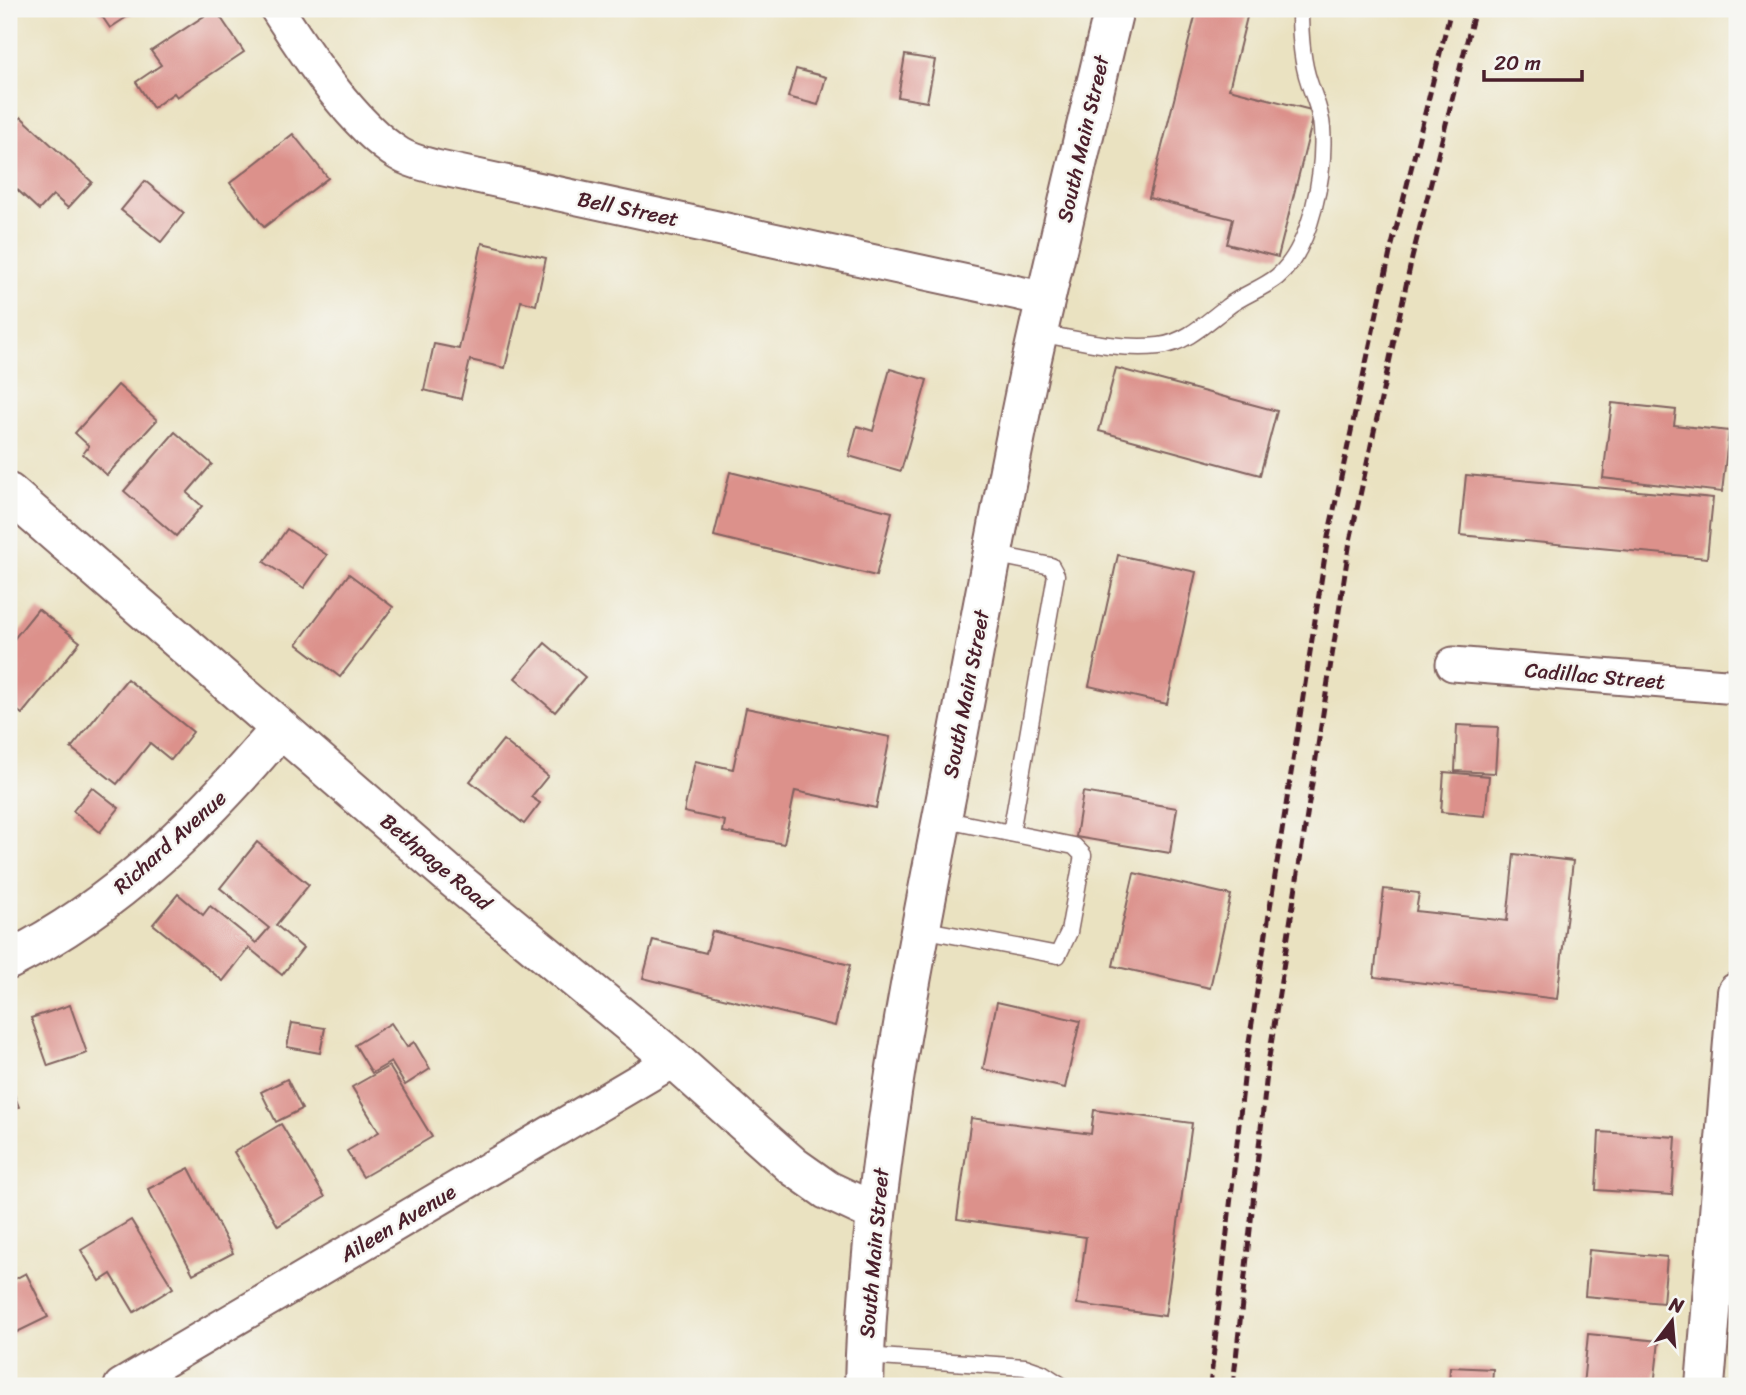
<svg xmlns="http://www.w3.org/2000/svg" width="1746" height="1395" viewBox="0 0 1746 1395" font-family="Sriracha,sans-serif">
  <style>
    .building { fill: #dc918b }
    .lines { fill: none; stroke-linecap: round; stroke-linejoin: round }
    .lane-casing { stroke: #826360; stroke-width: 19 }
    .street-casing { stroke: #826360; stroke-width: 37 }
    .secondary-casing { stroke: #826360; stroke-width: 42 }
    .lane { stroke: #fff; stroke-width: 16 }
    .street { stroke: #fff; stroke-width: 33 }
    .secondary { stroke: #fff; stroke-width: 38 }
    .rail { stroke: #4a1f2b; stroke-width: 5; stroke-dasharray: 10 5; stroke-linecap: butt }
    .labels { text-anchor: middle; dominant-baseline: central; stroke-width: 5; stroke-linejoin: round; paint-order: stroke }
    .street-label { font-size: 21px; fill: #4a1f2b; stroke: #f6f6f2 }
  </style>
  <rect width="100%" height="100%" fill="#f6f6f2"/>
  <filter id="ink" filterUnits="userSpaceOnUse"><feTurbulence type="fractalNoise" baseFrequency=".0143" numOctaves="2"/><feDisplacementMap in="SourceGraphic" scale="14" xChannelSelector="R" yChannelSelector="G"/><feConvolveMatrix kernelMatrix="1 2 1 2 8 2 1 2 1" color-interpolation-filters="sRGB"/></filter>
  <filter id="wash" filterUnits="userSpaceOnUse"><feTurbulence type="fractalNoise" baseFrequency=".00686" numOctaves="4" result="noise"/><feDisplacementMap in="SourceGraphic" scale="28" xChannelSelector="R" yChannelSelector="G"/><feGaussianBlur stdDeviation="1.57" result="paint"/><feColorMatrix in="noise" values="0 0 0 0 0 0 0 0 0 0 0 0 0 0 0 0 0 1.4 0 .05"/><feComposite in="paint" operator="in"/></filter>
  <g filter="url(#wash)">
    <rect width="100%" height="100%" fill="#eae2c1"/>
    <g id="blocks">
      <g class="building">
        <polygon points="97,9 139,9 110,28"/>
        <polygon points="215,9 244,52 177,97 174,93 153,108 136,82 161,65 151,51"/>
        <polygon points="1197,9 1249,9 1229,89 1315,111 1278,257 1227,244 1233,219 1149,198"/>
        <polygon points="905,55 935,60 927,102 898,97"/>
        <polygon points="796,69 826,77 818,105 788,97"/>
        <polygon points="21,117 92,182 68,208 53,195 39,210 9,182 9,131"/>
        <polygon points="293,134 328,178 264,227 230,183"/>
        <polygon points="145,181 184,213 161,242 121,210"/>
        <polygon points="482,243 546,258 536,305 521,301 505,368 470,360 461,399 424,390 434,344 459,349"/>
        <polygon points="1116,368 1277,411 1260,475 1099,431"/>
        <polygon points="890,369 927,380 901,471 849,456 857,426 873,431"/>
        <polygon points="118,385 157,420 107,475 83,454 89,446 75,433"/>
        <polygon points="1612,403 1676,410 1674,425 1729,431 1722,492 1603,478"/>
        <polygon points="175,432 212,464 187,493 202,506 176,536 124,491"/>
        <polygon points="730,472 892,512 876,576 714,536"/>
        <polygon points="1466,475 1713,498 1707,558 1460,535"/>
        <polygon points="287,529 327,555 304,588 264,562"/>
        <polygon points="1118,555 1196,572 1167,704 1089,686"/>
        <polygon points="349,574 393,607 340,677 297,644"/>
        <polygon points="38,609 80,642 22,714 9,704 9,645"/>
        <polygon points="545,643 585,677 555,712 515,678"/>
        <polygon points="127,679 193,732 171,760 150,743 117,784 71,748"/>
        <polygon points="746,708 890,737 876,808 795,791 784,844 723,832 725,821 684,812 695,761 733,769"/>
        <polygon points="1457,725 1498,727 1495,773 1455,771"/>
        <polygon points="503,740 548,776 531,797 540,803 524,824 470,781"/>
        <polygon points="1444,772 1489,776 1485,816 1441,812"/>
        <polygon points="92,787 119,808 100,832 73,811"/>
        <polygon points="1083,792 1177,808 1170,853 1076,837"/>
        <polygon points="257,842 309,885 276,925 303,948 282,975 249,948 223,981 153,924 178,894 203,915 210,906 256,943 269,928 220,888"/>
        <polygon points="1514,854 1573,861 1557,999 1374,977 1384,889 1419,893 1416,911 1507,921"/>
        <polygon points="1134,873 1231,895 1210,988 1113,966"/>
        <polygon points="712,931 850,965 835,1026 643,978 653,940 706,953"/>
        <polygon points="997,1002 1080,1021 1065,1088 983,1069"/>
        <polygon points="70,1005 87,1053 48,1066 31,1018"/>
        <polygon points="292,1023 325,1028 320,1053 287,1047"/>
        <polygon points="391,1023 407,1047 414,1042 430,1069 405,1085 391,1062 372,1073 355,1045"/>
        <polygon points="389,1066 432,1137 363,1177 347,1151 379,1132 352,1087"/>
        <polygon points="287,1079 302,1109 276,1122 261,1092"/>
        <polygon points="9,1082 19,1107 9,1111"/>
        <polygon points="1094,1110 1192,1123 1165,1316 1077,1304 1086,1237 957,1219 971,1118 1091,1134"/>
        <polygon points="281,1124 325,1197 278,1226 234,1152"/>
        <polygon points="1599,1132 1676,1137 1672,1195 1596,1190"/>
        <polygon points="189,1168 233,1253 193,1274 148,1189"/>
        <polygon points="131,1220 173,1288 134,1312 111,1274 100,1281 81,1250"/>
        <polygon points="1589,1250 1667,1257 1663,1303 1585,1296"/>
        <polygon points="26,1273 48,1317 9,1336 9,1282"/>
        <polygon points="1588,1334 1659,1341 1654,1386 1583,1386"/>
        <polygon points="1450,1367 1493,1369 1492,1386 1449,1386"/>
      </g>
    </g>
  </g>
  <g filter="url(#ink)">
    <use href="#blocks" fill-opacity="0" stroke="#826360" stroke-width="2"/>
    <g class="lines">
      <g class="lane-casing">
        <g id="lane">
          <path d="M1038,333C1078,340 1118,350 1159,346C1186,343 1207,322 1227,307C1242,295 1262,289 1277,277C1312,248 1325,171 1322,128C1321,111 1314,98 1309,82C1301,59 1300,33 1300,9"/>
          <polyline points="993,554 1051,566 1056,575 1011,833"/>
          <polyline points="921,929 1058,955 1069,932 1083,855 1074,846 941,819"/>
          <polyline points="865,1356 1025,1367 1042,1373 1062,1386"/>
        </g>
      </g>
      <g class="street-casing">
        <g id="street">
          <path d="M277,9C306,54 354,127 399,154C410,161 424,164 435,167L1046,299"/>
          <polyline points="1453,664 1737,687"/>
          <polyline points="121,1386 674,1060"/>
        </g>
      </g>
      <g class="secondary-casing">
        <g id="secondary">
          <polyline points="9,493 453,878 674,1060 793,1166 827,1190 876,1213"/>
          <path d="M9,960C117,906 203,820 280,729"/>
          <path d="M864,1386C869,1172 914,962 955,752C979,626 1002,499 1029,372C1056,251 1085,130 1114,9"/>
          <polyline points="1705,1386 1737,992"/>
        </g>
      </g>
      <use href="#lane" class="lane"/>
      <use href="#street" class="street"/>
      <use href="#secondary" class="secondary"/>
      <g class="rail">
        <polyline points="1210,1386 1246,1061 1328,537 1390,253 1451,9"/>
        <polyline points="1233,1386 1268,1064 1350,541 1412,258 1475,9"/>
      </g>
    </g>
  </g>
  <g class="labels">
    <g class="street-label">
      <text transform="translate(1083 139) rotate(-77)">South Main Street</text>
      <text transform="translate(628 209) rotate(12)">Bell Street</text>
      <text transform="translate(1595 676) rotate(5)">Cadillac Street</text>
      <text transform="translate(966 694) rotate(-79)">South Main Street</text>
      <text transform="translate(170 842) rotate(-42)">Richard Avenue</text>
      <text transform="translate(436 862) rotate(40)">Bethpage Road</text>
      <text transform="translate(398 1223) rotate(-31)">Aileen Avenue</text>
      <text transform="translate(874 1253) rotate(-85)">South Main Street</text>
    </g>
  </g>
  <rect width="1746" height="1395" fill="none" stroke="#f6f6f2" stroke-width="35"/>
  <g transform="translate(1672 1321) rotate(16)" stroke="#f6f6f2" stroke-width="5" paint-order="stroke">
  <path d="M0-5L12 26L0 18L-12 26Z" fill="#4a1f2b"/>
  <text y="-10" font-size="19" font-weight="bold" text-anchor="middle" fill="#4a1f2b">N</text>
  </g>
  <path d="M1484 70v10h98v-10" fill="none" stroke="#4a1f2b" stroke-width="3.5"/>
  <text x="1494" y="70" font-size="21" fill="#4a1f2b" stroke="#f6f6f2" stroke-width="5" paint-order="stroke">20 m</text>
</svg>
